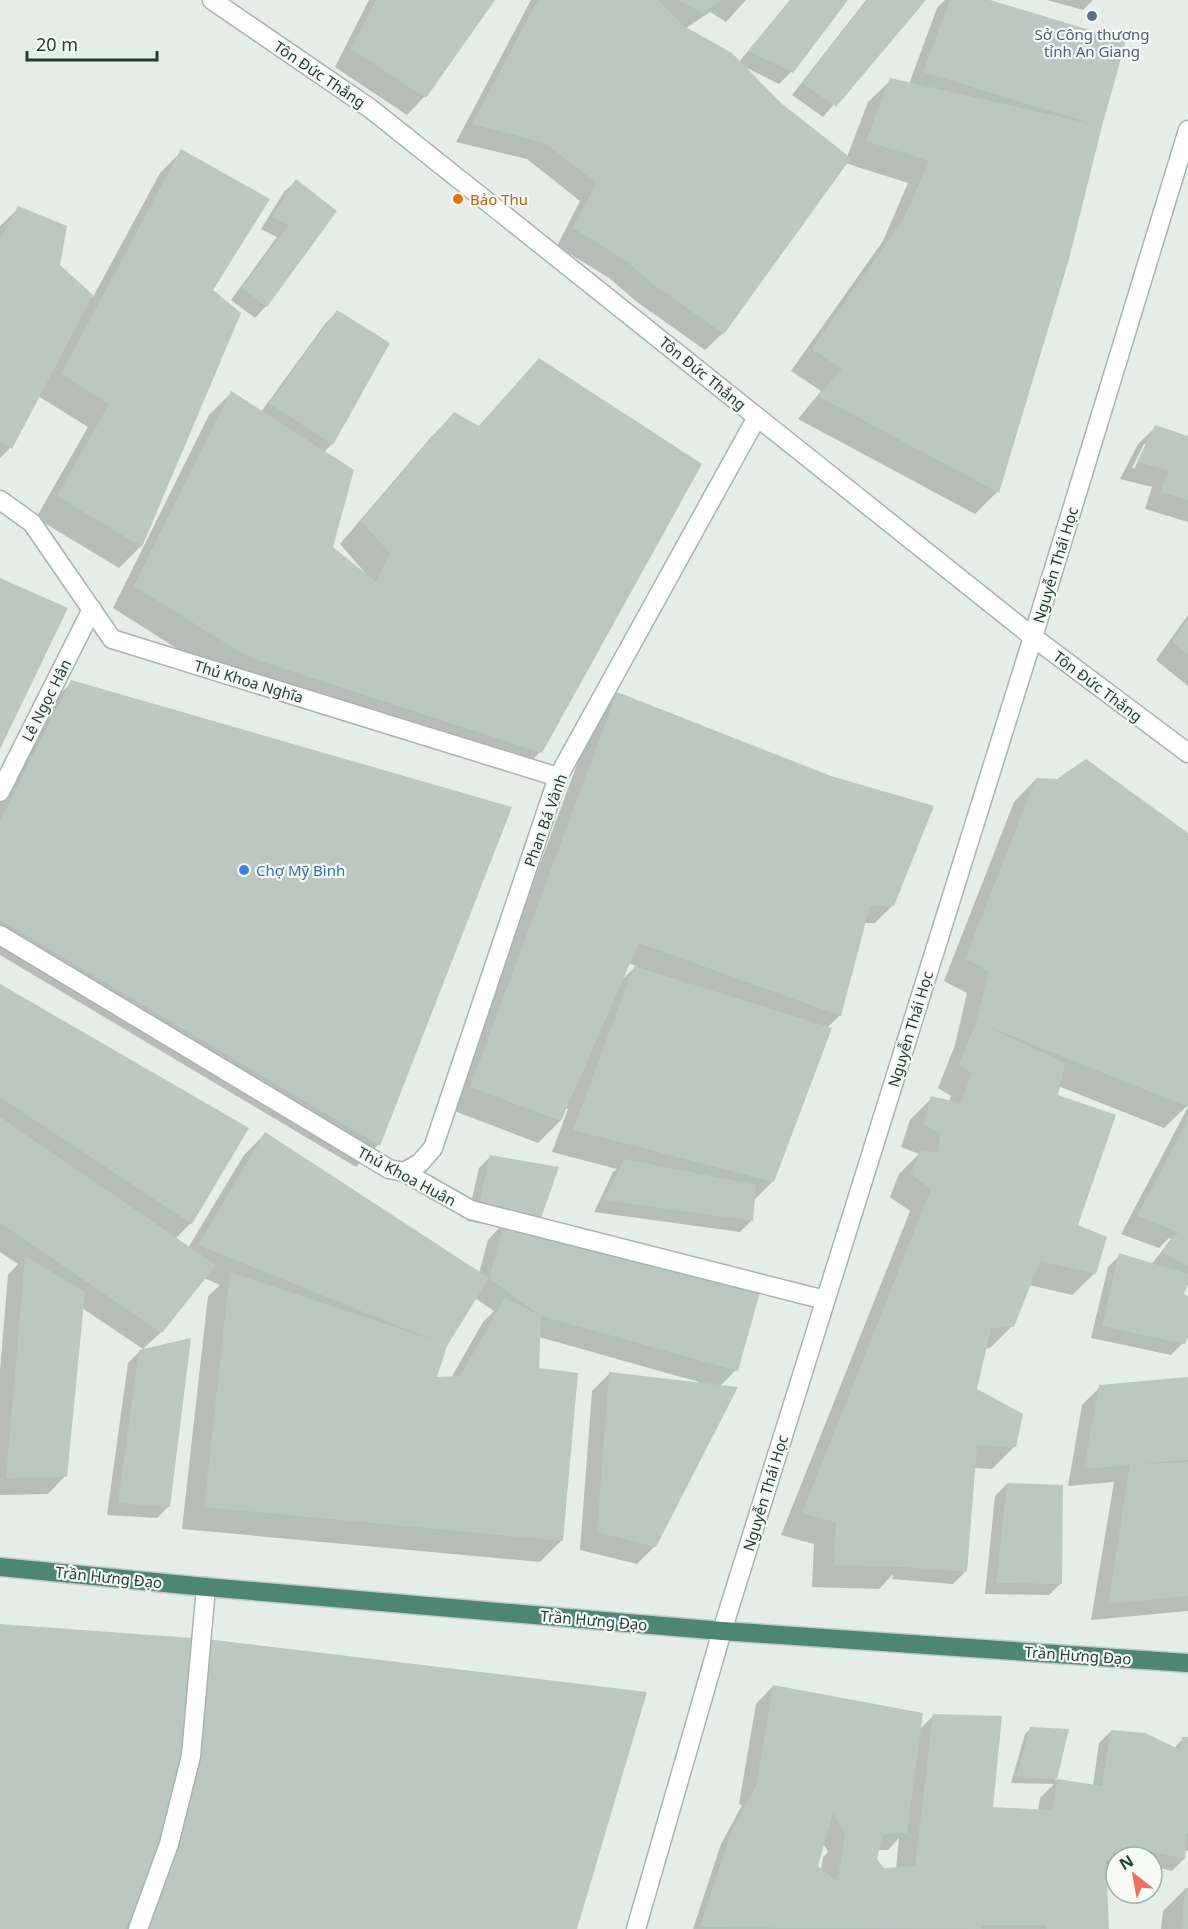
<svg xmlns="http://www.w3.org/2000/svg" width="1188" height="1929" viewBox="0 0 1188 1929" font-family="'Noto Sans',sans-serif">
  <style>
    .shadow { fill: #0003; fill-rule: evenodd }
    .building { fill: #bac8c1; fill-rule: evenodd }
    .lines { fill: none; stroke-linecap: round; stroke-linejoin: round }
    .service-casing { stroke: #a7b5ae; stroke-width: 21 }
    .minor-casing { stroke: #a7b5ae; stroke-width: 21 }
    .tertiary-casing { stroke: #a7b5ae; stroke-width: 21 }
    .trunk-casing { stroke: #c2c9c6; stroke-width: 21 }
    .service { stroke: #fff; stroke-width: 18 }
    .minor { stroke: #fff; stroke-width: 18 }
    .tertiary { stroke: #fff; stroke-width: 18 }
    .trunk { stroke: #4d8672; stroke-width: 18 }
    .service-dot { fill: #5c6f8a; stroke: #f5faf7; stroke-width: 2 }
    .food-dot { fill: #e8710a; stroke: #f5faf7; stroke-width: 2 }
    .shop-dot { fill: #3f7fe0; stroke: #f5faf7; stroke-width: 2 }
    .labels { text-anchor: middle; dominant-baseline: central; stroke-width: 4.5; stroke-linejoin: round; paint-order: stroke }
    .service-label { font-size: 15px; fill: #4e5e75; stroke: #f5faf7 }
    .street-label { font-size: 15px; fill: #243f34; stroke: #f5faf7 }
    .food-label { font-size: 15px; fill: #c56008; stroke: #f5faf7; text-anchor: start }
    .shop-label { font-size: 15px; fill: #366cbe; stroke: #f5faf7; text-anchor: start }
  </style>
  <rect width="100%" height="100%" fill="#e4ede8"/>
  <g class="shadow">
    <polygon points="369,0 493,0 424,97 407,115 335,67"/>
    <polygon points="531,0 746,0 726,22 710,12 686,28 739,62 790,0 846,0 791,72 779,84 743,66 780,104 847,157 868,102 891,80 909,84 937,8 945,0 985,0 1100,126 1068,259 997,492 975,514 798,419 821,391 791,371 883,241 908,183 845,163 723,333 705,350 637,302 609,278 557,246 580,201 527,159 456,142"/>
    <polygon points="866,0 924,0 823,117 792,95"/>
    <polygon points="1047,0 1093,0 1083,10"/>
    <polygon points="182,151 211,290 141,546 119,568 36,518 88,427 38,396 10,448 0,458 0,226 19,208 58,265 93,297 160,173"/>
    <polygon points="296,181 335,211 266,306 255,318 231,300 277,237 261,229 284,192"/>
    <polygon points="337,312 332,444 324,452 331,547 366,576 367,575 340,544 432,436 454,414 478,427 540,359 540,752 518,774 225,679 113,608 209,415 231,393 261,412 325,324"/>
    <path d="M1156,427L1188,438V522L1145,509L1152,487L1120,479L1138,444ZM1144,444H1147L1134,469L1132,468Z"/>
    <polygon points="1188,615 1188,686 1156,660"/>
    <polygon points="72,682 510,808 378,1145 356,1167 0,955 0,801 50,704"/>
    <path d="M617,693L893,905L875,923H864L840,1015L827,1028L773,1181L753,1201L752,1220L740,1232L594,1212L613,1172L617,1169L552,1152L568,1109L565,1108L560,1121L538,1143L449,1109L595,716ZM629,963L636,966L621,981Z"/>
    <polygon points="1036,779 1188,835 1188,1105 1164,1128 1058,1086 1056,1096 1076,1226 1095,1273 1072,1295 1029,1285 1012,1326 990,1348 985,1349 976,1390 1014,1447 992,1469 975,1468 965,1572 953,1584 892,1579 893,1574 879,1589 812,1587 814,1544 781,1535 910,1211 890,1197 899,1174 919,1154 901,1147 910,1120 932,1098 949,1102 951,1096 938,1088 955,1045 967,993 944,981 1014,802"/>
    <path d="M0,986L191,1223L175,1239L188,1248L244,1155L266,1133L479,1273L488,1240L500,1227L467,1221L479,1168L491,1156L539,1220L736,1370L720,1386L655,1546L637,1564L580,1550L592,1391L610,1373L698,1384L699,1382L539,1337L538,1370L562,1540L540,1562L182,1529L208,1296L220,1285L204,1278L161,1332L143,1349L82,1308L65,1476L48,1494L0,1495V1370L8,1275L18,1264L0,1252ZM475,1298L494,1311L483,1322L451,1378L435,1379L445,1345Z"/>
    <polygon points="1188,1107 1188,1283 1182,1295 1188,1298 1188,1334 1183,1343 1171,1355 1091,1338 1108,1267 1120,1255 1151,1265 1171,1239 1169,1238 1159,1248 1121,1234"/>
    <polygon points="140,1351 169,1506 157,1518 107,1515 128,1363"/>
    <polygon points="1188,1378 1188,1611 1091,1620 1114,1482 1068,1486 1082,1405 1100,1387"/>
    <polygon points="1007,1484 1061,1583 1049,1595 985,1594 995,1496"/>
    <polygon points="0,1625 576,1929 0,1929"/>
    <path d="M773,1686L919,1730L934,1715L991,1811L1038,1810L1040,1798L1054,1784L1011,1783L1025,1734L1031,1728L1067,1730L1055,1780L1093,1786L1099,1743L1111,1731L1174,1748L1183,1739H1188V1851L1184,1850V1859L1172,1871L1152,1866V1857H1116V1865L1104,1868L1107,1929H693L721,1844L742,1805L739,1804L756,1704ZM899,1838L896,1869L883,1870L875,1860L878,1850H888ZM823,1843L828,1852L823,1857L821,1870L816,1866Z"/>
    <polygon points="1185,1889 1188,1889 1188,1929 1161,1929 1163,1911"/>
  </g>
  <g class="building">
    <polygon points="376,0 495,0 426,98 351,49"/>
    <polygon points="538,0 658,0 684,26 732,53 781,103 851,158 724,334 654,285 626,261 573,228 596,183 545,143 472,124"/>
    <polygon points="678,0 722,0 702,13"/>
    <polygon points="791,0 848,0 793,73 748,51"/>
    <polygon points="867,0 926,0 836,107 802,83"/>
    <polygon points="950,0 990,0 1126,41 1102,126 1069,259 999,493 818,396 842,369 812,349 904,218 929,161 866,141 890,78 1096,125 923,72"/>
    <polygon points="181,149 270,199 213,290 241,313 142,547 57,496 109,404 61,374"/>
    <polygon points="296,179 337,211 267,307 242,288 288,225 272,217"/>
    <polygon points="18,206 67,226 60,265 93,295 12,449 0,441 0,239"/>
    <polygon points="337,310 390,343 333,445 269,403"/>
    <polygon points="539,358 702,464 542,753 248,657 134,586 231,391 354,470 333,547 376,582 390,553 361,521 454,412 479,426"/>
    <polygon points="1155,425 1188,436 1188,500 1161,492 1168,470 1137,462"/>
    <polygon points="0,578 68,608 0,749"/>
    <polygon points="1188,619 1188,655 1172,642"/>
    <polygon points="71,680 512,807 380,1146 0,920 0,820"/>
    <polygon points="617,692 831,776 934,806 894,906 870,906 841,1016 639,943 561,1121 470,1087"/>
    <polygon points="1086,759 1188,833 1188,1107 986,1026 1065,1063 1058,1095 1116,1115 1078,1225 1107,1237 1096,1274 1040,1261 1014,1327 991,1328 977,1389 1023,1414 1016,1447 977,1445 967,1572 902,1567 834,1565 836,1522 802,1513 931,1189 911,1174 921,1150 939,1153 940,1132 923,1125 931,1096 961,1103 972,1073 959,1065 976,1022 989,971 965,959 1036,778 1057,779"/>
    <polygon points="634,966 832,1028 774,1182 573,1130"/>
    <polygon points="0,984 249,1128 192,1224 0,1097"/>
    <polygon points="0,1117 216,1265 162,1333 0,1223"/>
    <polygon points="1188,1120 1188,1266 1162,1252 1178,1232 1137,1216"/>
    <path d="M265,1132L489,1278L505,1220L760,1292L738,1371L541,1316L539,1368L578,1373L563,1541L204,1507L230,1272L438,1342L198,1245ZM489,1278L541,1316L505,1298L460,1376L437,1377L447,1346Z"/>
    <polygon points="490,1155 559,1167 540,1221 478,1209"/>
    <polygon points="624,1159 756,1185 753,1221 604,1200"/>
    <polygon points="1119,1253 1188,1274 1188,1284 1184,1294 1188,1296 1188,1337 1185,1344 1102,1326"/>
    <polygon points="25,1256 85,1292 67,1477 6,1478"/>
    <polygon points="191,1338 170,1507 118,1503 139,1350"/>
    <polygon points="609,1372 738,1387 656,1547 597,1532"/>
    <polygon points="1188,1377 1188,1460 1140,1464 1188,1462 1188,1596 1108,1604 1130,1465 1084,1469 1099,1385"/>
    <polygon points="1007,1483 1063,1485 1062,1584 996,1583"/>
    <polygon points="0,1624 206,1639 647,1692 577,1929 138,1929 182,1820 125,1929 0,1929"/>
    <path d="M773,1685L923,1713L907,1833L883,1834L877,1859L884,1868L915,1866L933,1714L1002,1716L993,1807L1052,1810L1057,1779L1016,1778L1030,1727L1069,1729L1057,1779L1102,1786L1111,1730L1145,1733L1181,1750L1182,1737H1188V1833H1186L1185,1859L1142,1850L1106,1860L1109,1929H1046V1925H981V1929L700,1927L732,1830L756,1786ZM833,1813L845,1834L837,1882L818,1866Z"/>
    <polygon points="1185,1888 1188,1888 1188,1929 1181,1929"/>
  </g>
  <g class="lines">
    <g class="service-casing">
      <polyline id="service" points="404,1172 471,1210 825,1300"/>
    </g>
    <g class="minor-casing">
      <g id="minor">
        <polyline points="0,500 32,523 112,639 558,777"/>
        <polyline points="0,792 92,609"/>
        <polyline points="0,935 389,1169 404,1172 420,1163 433,1148 558,777 757,417"/>
        <polyline points="138,1929 169,1844 191,1756 206,1587"/>
      </g>
    </g>
    <g class="tertiary-casing">
      <g id="tertiary">
        <polyline points="212,0 371,109 1033,637 1188,753"/>
        <polyline points="636,1929 722,1631 1033,637 1188,130"/>
      </g>
    </g>
    <g class="trunk-casing">
      <polyline id="trunk" points="0,1567 206,1587 722,1631 1188,1663"/>
    </g>
    <use href="#service" class="service"/>
    <use href="#minor" class="minor"/>
    <use href="#tertiary" class="tertiary"/>
    <use href="#trunk" class="trunk"/>
  </g>
  <circle class="service-dot" cx="1092" cy="16" r="6"/>
  <circle class="food-dot" cx="458" cy="199" r="6"/>
  <circle class="shop-dot" cx="244" cy="870" r="6"/>
  <g class="labels">
    <g class="service-label">
      <text x="1092" y="34">Sở Công thương<tspan x="1092" dy="17">tỉnh An Giang</tspan></text>
    </g>
    <g class="street-label">
      <text transform="translate(320 74) rotate(34)">Tôn Đức Thắng</text>
      <text transform="translate(703 373) rotate(39)">Tôn Đức Thắng</text>
      <text transform="translate(1055 565) rotate(-73)">Nguyễn Thái Học</text>
      <text transform="translate(249 681) rotate(17)">Thủ Khoa Nghĩa</text>
      <text transform="translate(1098 686) rotate(37)">Tôn Đức Thắng</text>
      <text transform="translate(46 700) rotate(-63)">Lê Ngọc Hân</text>
      <text transform="translate(545 820) rotate(-70)">Phan Bá Vành</text>
      <text transform="translate(910 1029) rotate(-73)">Nguyễn Thái Học</text>
      <text transform="translate(407 1176) rotate(28)">Thủ Khoa Huân</text>
      <text transform="translate(765 1493) rotate(-73)">Nguyễn Thái Học</text>
      <text transform="translate(109 1577) rotate(6)">Trần Hưng Đạo</text>
      <text transform="translate(594 1620) rotate(5)">Trần Hưng Đạo</text>
      <text transform="translate(1078 1655) rotate(4)">Trần Hưng Đạo</text>
    </g>
    <g class="food-label">
      <text x="470" y="199">Bảo Thu</text>
    </g>
    <g class="shop-label">
      <text x="256" y="870">Chợ Mỹ Bình</text>
    </g>
  </g>
  <g transform="translate(1134 1875) rotate(329)"><circle r="28" fill="#f5faf7" stroke="#a1afa9" stroke-width="1.5"/>
  <path d="M0-4.5L10 22L0 15L-10 22Z" fill="#ef7061"/>
  <text y="-9" font-size="16" font-weight="bold" text-anchor="middle" fill="#243f34">N</text>
  </g>
  <path d="M27 51v9h130v-9" fill="none" stroke="#243f34" stroke-width="3"/>
  <text x="36" y="51" font-size="18" fill="#243f34" stroke="#f5faf7" stroke-width="4.5" paint-order="stroke">20 m</text>
</svg>
